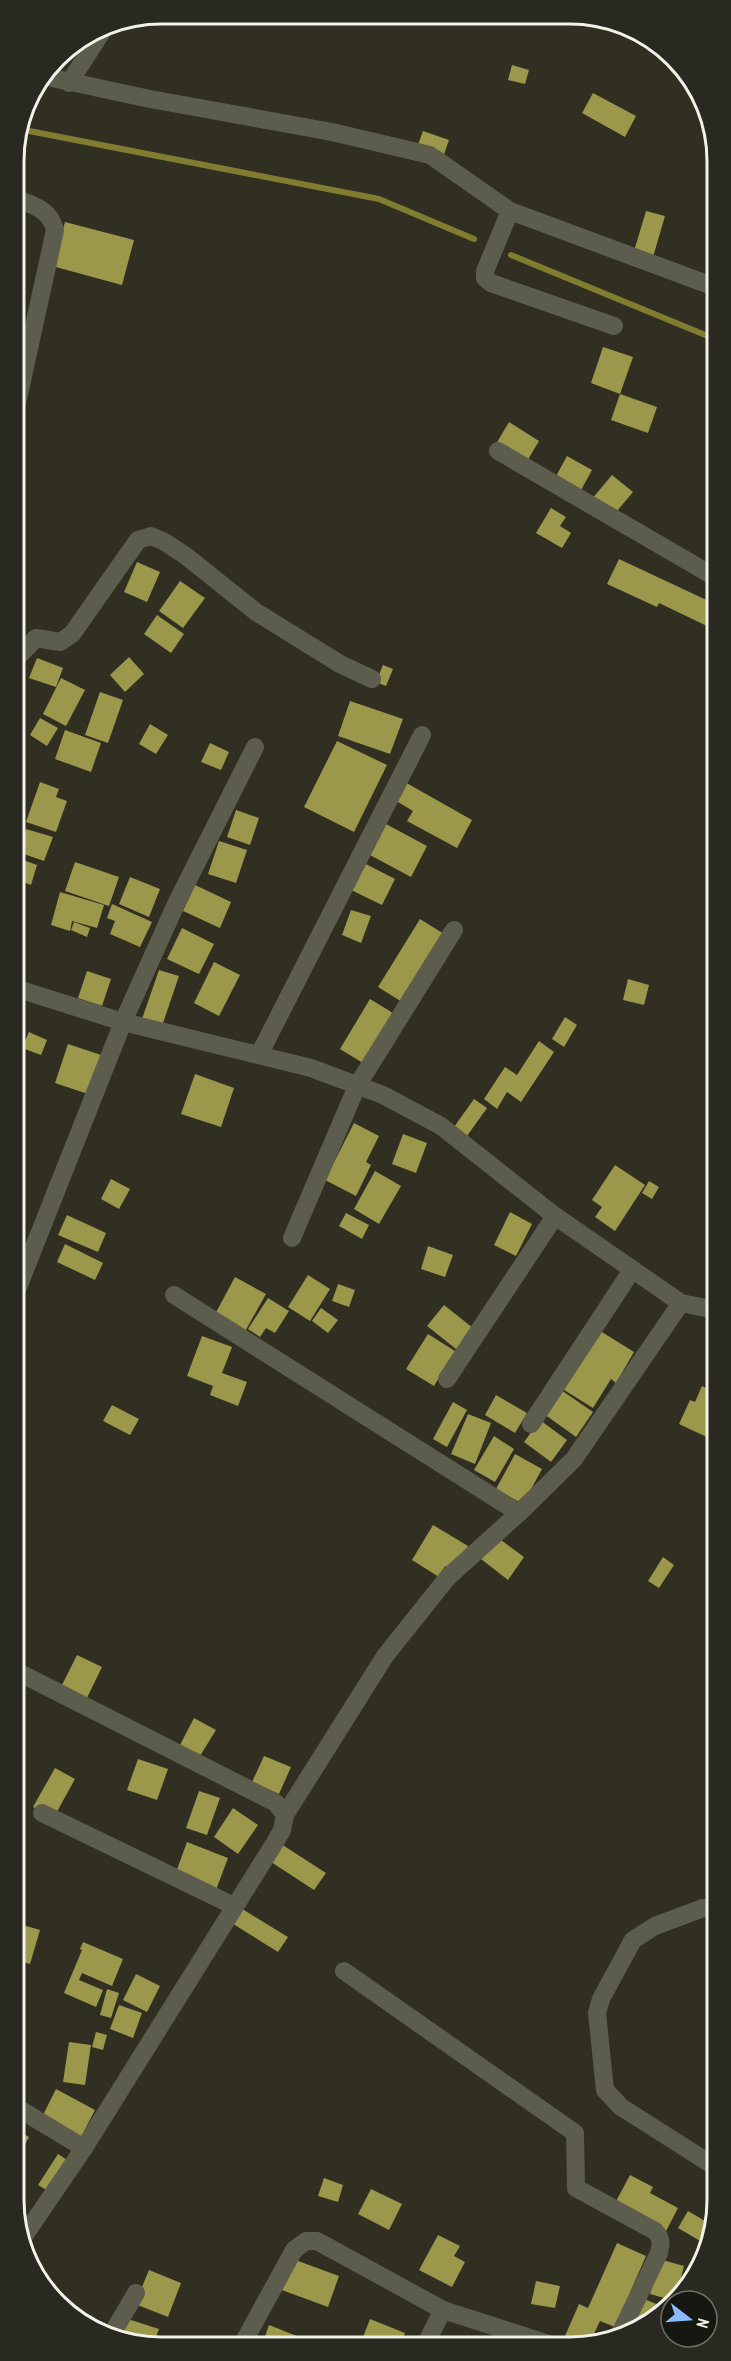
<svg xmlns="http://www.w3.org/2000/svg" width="731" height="2361" viewBox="0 0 731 2361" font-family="'PT Sans Narrow',sans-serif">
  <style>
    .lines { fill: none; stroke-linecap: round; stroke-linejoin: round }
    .stream { stroke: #817d30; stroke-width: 6 }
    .building { fill: #9b974b }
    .minor { stroke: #5d5d4e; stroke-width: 18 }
    .rim { fill: none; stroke: #f2f2e9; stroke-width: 3 }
  </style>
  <rect width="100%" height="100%" fill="#302f22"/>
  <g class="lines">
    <g class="stream">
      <polyline points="19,129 379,199 474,239"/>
      <polyline points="511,255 715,339"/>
    </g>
  </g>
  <g class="building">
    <polygon points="512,65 529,70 525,84 508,80"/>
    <polygon points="593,93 636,116 625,137 582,113"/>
    <polygon points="423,131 449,140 441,163 415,153"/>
    <polygon points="646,211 665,216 653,257 634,251"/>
    <polygon points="65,222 134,240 122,285 52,266"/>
    <polygon points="603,347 633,357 620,394 591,383"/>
    <polygon points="620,394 657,407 648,433 611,420"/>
    <polygon points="509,422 539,441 520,473 490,454"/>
    <polygon points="567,456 592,470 574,503 549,489"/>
    <polygon points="612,475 633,492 607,523 586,506"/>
    <polygon points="551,508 566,517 560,526 571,533 562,548 536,533"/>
    <polygon points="619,559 715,604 715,614 709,627 659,603 657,607 607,584"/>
    <polygon points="137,562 160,572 147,602 124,592"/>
    <polygon points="180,581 205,598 183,628 159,611"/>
    <polygon points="157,615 184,634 171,653 144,634"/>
    <polygon points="129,657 144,674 125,692 110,675"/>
    <polygon points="37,658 63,668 56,687 29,678"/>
    <polygon points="383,665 393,669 386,686 376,682"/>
    <polygon points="61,678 85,690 66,726 43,714"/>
    <polygon points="100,692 123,700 108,743 85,735"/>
    <polygon points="350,701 403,719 390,754 338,736"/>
    <polygon points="40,718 58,728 47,746 30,735"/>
    <polygon points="150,724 168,735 156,754 139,744"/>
    <polygon points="65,730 101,743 91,772 55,759"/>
    <polygon points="337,741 387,765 354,832 304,807"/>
    <polygon points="210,743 229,752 221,770 201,762"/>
    <polygon points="403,781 472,820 457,848 407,821 413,811 393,799"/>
    <polygon points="40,782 59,789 56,797 67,801 56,832 26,822"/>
    <polygon points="236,810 259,818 250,845 227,837"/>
    <polygon points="386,824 427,846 411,877 370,855"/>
    <polygon points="26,829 53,837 44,861 18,852"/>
    <polygon points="219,841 247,850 236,883 208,874"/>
    <polygon points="15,857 37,865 31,885 15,879"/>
    <polygon points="75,862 119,877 109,906 65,891"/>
    <polygon points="362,862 395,879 382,905 349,889"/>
    <polygon points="130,877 160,889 149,917 119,904"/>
    <polygon points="195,885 231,902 220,928 183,911"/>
    <polygon points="60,892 104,905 97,928 72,921 70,931 51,925"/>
    <polygon points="112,904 152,922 140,947 110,934 115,921 107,918"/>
    <polygon points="351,910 371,916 361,943 342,935"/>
    <polygon points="420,919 444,934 402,1002 378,987"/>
    <polygon points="74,922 90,928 87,937 71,930"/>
    <polygon points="182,928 214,944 199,974 167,959"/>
    <polygon points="214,962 240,975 219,1016 194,1003"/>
    <polygon points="159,970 179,976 162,1026 142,1019"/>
    <polygon points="87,971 111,979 102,1006 78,998"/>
    <polygon points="628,979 649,985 644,1005 623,1000"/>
    <polygon points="370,999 393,1013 363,1063 340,1049"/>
    <polygon points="565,1017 577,1025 564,1047 552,1039"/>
    <polygon points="15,1023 24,1026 18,1044 15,1043"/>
    <polygon points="29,1032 47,1040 41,1055 22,1048"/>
    <polygon points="539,1041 554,1052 521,1102 507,1092 497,1109 484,1099 505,1067 517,1075"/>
    <polygon points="68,1044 104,1056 91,1095 55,1083"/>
    <polygon points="195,1074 234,1088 221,1127 181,1114"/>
    <polygon points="474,1099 487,1108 467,1136 454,1127"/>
    <polygon points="354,1123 379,1136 366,1162 371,1165 356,1196 325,1180"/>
    <polygon points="403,1134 427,1143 416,1173 392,1164"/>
    <polygon points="615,1165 645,1185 615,1231 595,1217 602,1207 592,1200"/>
    <polygon points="375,1171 401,1186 379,1224 354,1209"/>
    <polygon points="111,1179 130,1189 119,1209 101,1199"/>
    <polygon points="649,1181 659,1187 652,1199 642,1193"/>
    <polygon points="510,1212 532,1224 516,1256 494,1245"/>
    <polygon points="346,1213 369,1225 362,1239 339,1226"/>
    <polygon points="67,1215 106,1233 98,1252 58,1235"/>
    <polygon points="65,1244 103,1263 95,1280 57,1262"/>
    <polygon points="428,1246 453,1255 445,1277 421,1269"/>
    <polygon points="308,1275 330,1289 310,1321 288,1307"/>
    <polygon points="235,1277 266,1294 243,1335 213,1318"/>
    <polygon points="338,1284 355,1290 349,1307 332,1301"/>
    <polygon points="268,1298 289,1311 275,1333 266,1328 260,1337 248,1329"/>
    <polygon points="444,1305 473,1328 456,1349 427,1326"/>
    <polygon points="321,1308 338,1320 328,1333 312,1321"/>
    <polygon points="597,1329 634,1352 616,1383 611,1379 593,1408 561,1388"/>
    <polygon points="428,1334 455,1351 434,1386 406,1369"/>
    <polygon points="202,1336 232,1347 222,1373 247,1382 238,1406 210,1395 213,1386 187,1376"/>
    <polygon points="702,1386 716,1393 715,1441 679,1424 690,1400 695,1402"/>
    <polygon points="561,1390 593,1412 576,1437 544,1414"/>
    <polygon points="496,1395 527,1413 515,1433 485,1415"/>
    <polygon points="453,1402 467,1410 447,1447 433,1439"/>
    <polygon points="112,1405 139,1419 130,1435 103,1421"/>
    <polygon points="468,1414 491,1423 475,1464 451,1454"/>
    <polygon points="540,1420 567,1440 551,1462 524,1442"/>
    <polygon points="494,1436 514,1449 495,1482 474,1470"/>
    <polygon points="515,1454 542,1469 523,1504 496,1489"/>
    <polygon points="433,1525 468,1546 453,1571 445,1566 439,1577 412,1560"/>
    <polygon points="497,1537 524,1557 508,1580 481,1559"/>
    <polygon points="663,1557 674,1565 659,1588 648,1581"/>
    <polygon points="77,1655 102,1667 85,1702 60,1689"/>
    <polygon points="194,1718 216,1730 200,1756 180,1745"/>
    <polygon points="264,1756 291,1767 279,1794 252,1782"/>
    <polygon points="138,1759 168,1769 157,1800 127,1790"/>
    <polygon points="55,1768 75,1779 53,1819 33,1807"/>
    <polygon points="199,1791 220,1798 207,1835 186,1828"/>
    <polygon points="233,1808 258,1825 238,1854 214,1837"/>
    <polygon points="187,1842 228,1858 213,1898 172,1883"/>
    <polygon points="281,1844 326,1873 314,1890 268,1860"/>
    <polygon points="239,1907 288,1937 278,1952 230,1922"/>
    <polygon points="16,1923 40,1930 30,1964 16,1960"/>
    <polygon points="83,1942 123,1959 112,1986 82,1973 79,1980 103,1990 96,2007 64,1993 82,1950 80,1949"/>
    <polygon points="136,1974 160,1986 147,2012 123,2000"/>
    <polygon points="107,1989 119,1993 111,2018 100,2015"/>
    <polygon points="119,2005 142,2013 133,2038 110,2029"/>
    <polygon points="96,2032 107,2035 103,2050 92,2047"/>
    <polygon points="69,2042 91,2045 85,2085 63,2082"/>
    <polygon points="56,2089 95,2110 79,2141 43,2115"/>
    <polygon points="16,2130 29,2137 16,2161"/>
    <polygon points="58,2154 70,2162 50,2192 38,2185"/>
    <polygon points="630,2175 653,2187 650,2193 678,2208 665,2233 614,2205"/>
    <polygon points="324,2178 343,2185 338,2202 318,2196"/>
    <polygon points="371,2189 402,2204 389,2230 358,2214"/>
    <polygon points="688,2211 712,2225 702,2242 678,2228"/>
    <polygon points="438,2235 460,2246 454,2256 465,2262 452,2287 419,2270"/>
    <polygon points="617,2243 646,2256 615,2327 600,2321 593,2336 603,2340 599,2345 561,2345 579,2304 588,2308"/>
    <polygon points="290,2258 339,2276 328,2307 279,2289"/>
    <polygon points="659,2259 684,2266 675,2301 650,2294"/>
    <polygon points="149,2270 181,2283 168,2317 135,2304"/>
    <polygon points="536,2281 560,2286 555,2308 531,2304"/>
    <polygon points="644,2299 659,2305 654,2319 646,2326 636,2322"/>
    <polygon points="128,2319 159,2329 153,2345 132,2345 121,2339"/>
    <polygon points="370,2319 405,2333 401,2345 360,2345"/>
    <polygon points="269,2325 297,2336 294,2345 262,2345"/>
  </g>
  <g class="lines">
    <g class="minor">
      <polyline points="43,76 150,99 332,132 430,155 510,211 715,287"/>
      <polyline points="69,83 107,24"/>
      <path d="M14,198C33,205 50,209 55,230L14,417"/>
      <polyline points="510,211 485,271 485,278 491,283 614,326"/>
      <polyline points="498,451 715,577"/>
      <polyline points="14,661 36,638 60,642 72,634 138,540 151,536 163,541 186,556 256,612 340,664 372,679"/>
      <polyline points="15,988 123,1022 311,1068 383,1095 441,1126 555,1216 681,1303 716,1310"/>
      <polyline points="259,1055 422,735"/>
      <polyline points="292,1238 357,1086 454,930"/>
      <polyline points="15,1295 123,1022 177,902 255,747"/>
      <polyline points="174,1295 519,1513"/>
      <polyline points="447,1379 555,1216"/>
      <polyline points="531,1424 632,1270"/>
      <polyline points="16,1671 276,1803 285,1815 282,1830 274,1844 84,2148 22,2239"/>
      <polyline points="42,1813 234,1906"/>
      <polyline points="285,1815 385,1656 448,1577 519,1513 574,1459 681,1303"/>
      <polyline points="717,1909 703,1908 655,1926 633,1940 601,1999 597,2013 605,2090 621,2107 717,2168"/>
      <path d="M344,1971L575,2133L576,2188L655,2231C662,2238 661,2243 659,2253L618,2338"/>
      <polyline points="16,2107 84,2148"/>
      <polyline points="112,2334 136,2293"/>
      <polyline points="242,2345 294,2250 306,2241 317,2241 443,2310 552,2345"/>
      <polyline points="425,2345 443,2310"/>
    </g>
  </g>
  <path d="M0 0H731V2361H0ZM161 24H570A137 137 0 0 1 707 161V2200A137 137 0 0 1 570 2337H161A137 137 0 0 1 24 2200V161A137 137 0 0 1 161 24Z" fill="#292922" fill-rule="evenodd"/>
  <path class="rim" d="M161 24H570A137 137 0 0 1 707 161V2200A137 137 0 0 1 570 2337H161A137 137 0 0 1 24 2200V161A137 137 0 0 1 161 24Z"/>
  <g transform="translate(689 2319) rotate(107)"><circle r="28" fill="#171711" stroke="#6f6f67" stroke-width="1.5"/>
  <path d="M0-4.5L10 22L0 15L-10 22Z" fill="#8abafc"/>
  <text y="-9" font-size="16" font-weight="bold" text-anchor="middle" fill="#f2f2e9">N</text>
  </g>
</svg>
